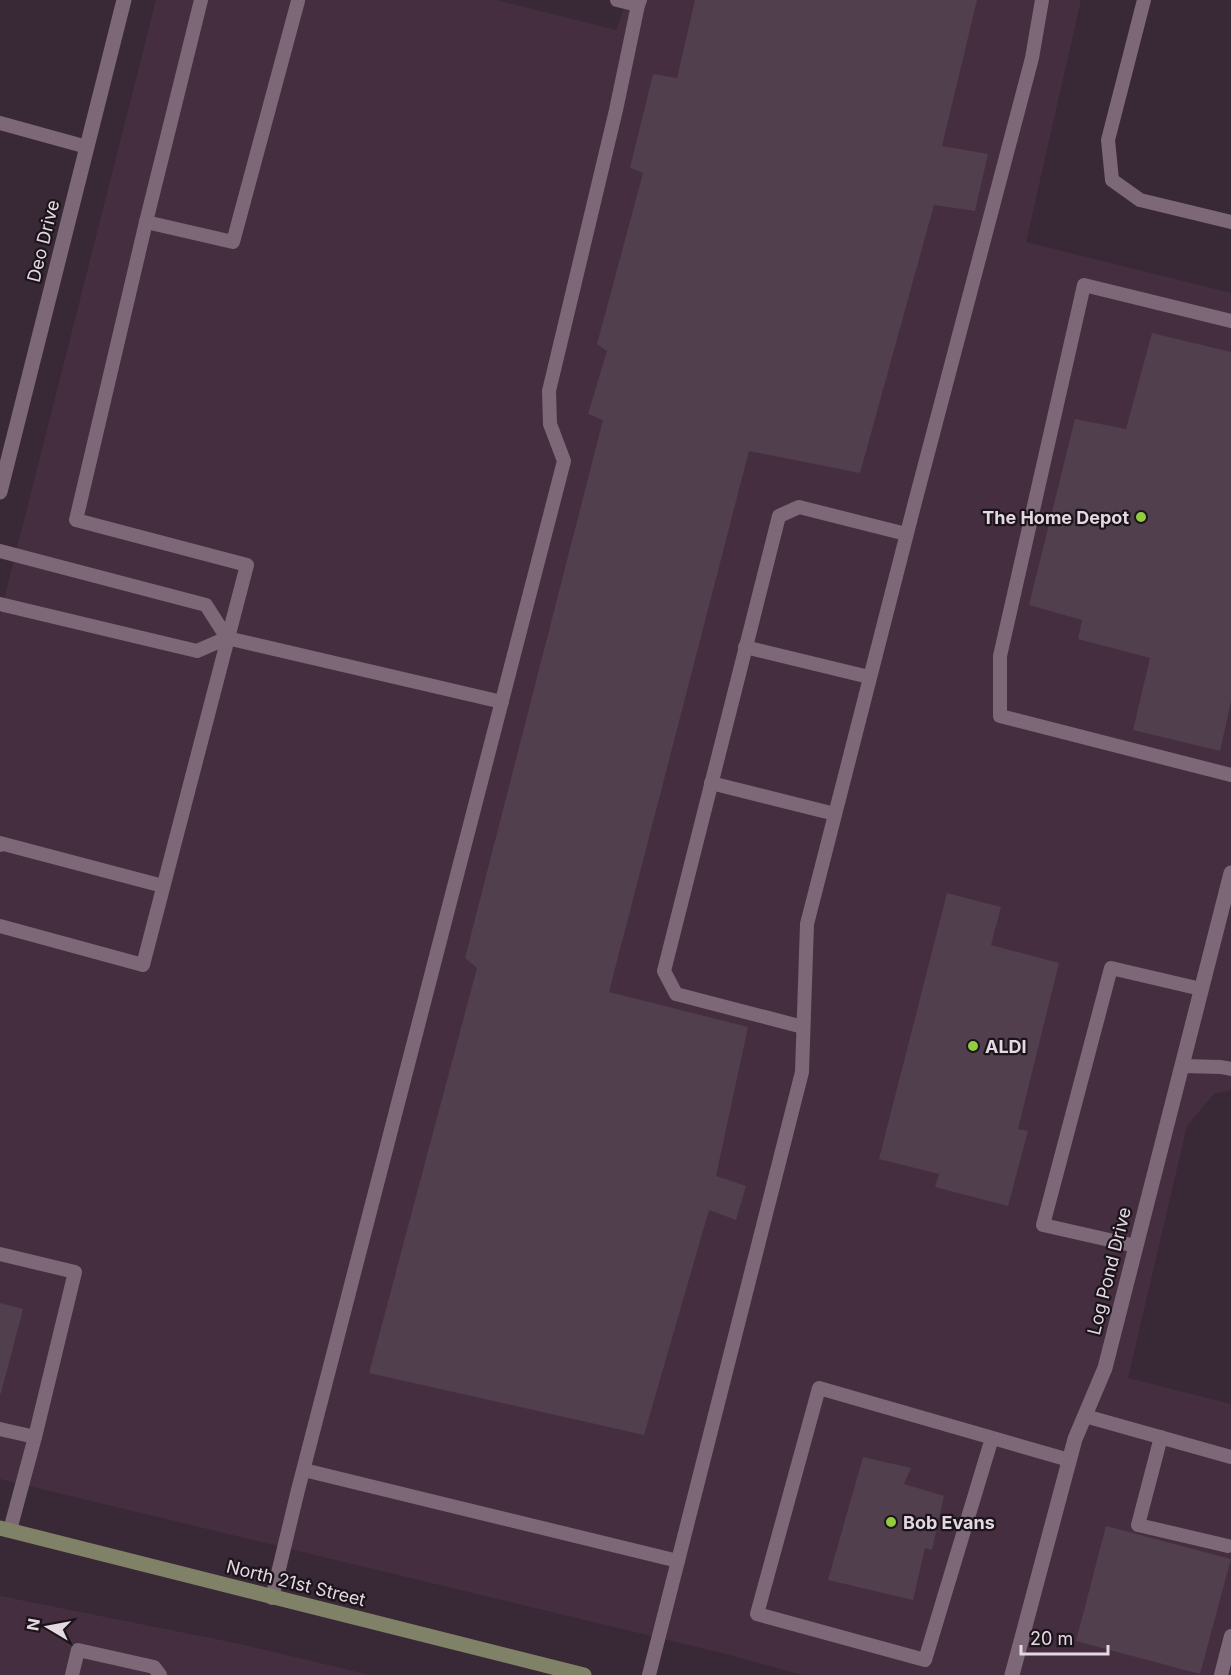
<svg xmlns="http://www.w3.org/2000/svg" width="1231" height="1675" viewBox="0 0 1231 1675" font-family="Inter,sans-serif">
  <style>
    .built { fill: #452e40 }
    .building { fill: #513f4d }
    .lines { fill: none; stroke-linecap: round; stroke-linejoin: round }
    .service { stroke: #7c6877; stroke-width: 14 }
    .minor { stroke: #7c6877; stroke-width: 15 }
    .tertiary { stroke: #7c6877; stroke-width: 15 }
    .secondary { stroke: #808268; stroke-width: 15 }
    .poi-dot { fill: #91cd3f; stroke: #1b141a; stroke-width: 2 }
    .labels { text-anchor: middle; dominant-baseline: central; stroke-width: 4.5; stroke-linejoin: round; paint-order: stroke }
    .street-label { font-size: 18px; fill: #e4d8e1; stroke: #1b141a }
    .poi-label { font-size: 18px; font-weight: bold; fill: #e4d8e1; stroke: #1b141a; text-anchor: start }
  </style>
  <rect width="100%" height="100%" fill="#392836"/>
  <g class="built">
    <polygon points="156,0 496,0 616,30 627,0 1081,0 1026,242 1231,293 1231,1090 1214,1094 1187,1126 1128,1378 1231,1404 1231,1675 802,1675 734,1656 0,1479 0,615"/>
    <polygon points="0,1596 240,1644 370,1675 0,1675"/>
  </g>
  <g class="building">
    <polygon points="695,0 977,0 942,146 988,154 975,211 934,205 860,473 749,451 609,992 748,1027 716,1176 746,1186 736,1220 709,1210 644,1435 369,1373 477,968 465,958 603,420 588,414 607,351 597,344 643,173 630,168 653,74 677,78"/>
    <polygon points="1152,333 1231,352 1231,701 1220,751 1133,730 1150,658 1078,639 1082,620 1029,605 1075,419 1126,429"/>
    <polygon points="947,893 1001,907 991,945 1059,963 1018,1129 1028,1131 1008,1206 935,1187 939,1174 879,1159"/>
    <polygon points="0,1303 23,1309 1,1393 0,1393"/>
    <polygon points="863,1457 911,1468 904,1484 944,1496 932,1550 925,1548 913,1600 828,1580"/>
    <polygon points="1106,1526 1231,1559 1200,1674 1076,1641"/>
  </g>
  <g class="lines">
    <g class="service">
      <polyline points="617,0 638,5 640,0"/>
      <polyline points="1144,0 1108,140 1112,180 1140,200 1231,222"/>
      <polyline points="0,123 87,147"/>
      <polyline points="146,222 233,242 298,1"/>
      <polyline points="1231,321 1084,285 1000,656 1000,716 1231,775"/>
      <polyline points="0,551 206,605 227,638"/>
      <polyline points="0,604 197,651 227,638 502,702"/>
      <polyline points="745,647 869,677"/>
      <polyline points="711,783 835,814"/>
      <polyline points="0,845 0,843 163,886"/>
      <polyline points="0,926 143,965 247,565 76,520 146,222 201,0"/>
      <polyline points="803,1027 676,994 664,971 779,516 799,507 906,534"/>
      <polyline points="1182,1066 1221,1067 1231,1069"/>
      <polyline points="1136,1246 1043,1225 1111,968 1201,989"/>
      <polyline points="0,1254 75,1272 35,1437 10,1530"/>
      <polyline points="1085,1416 1231,1457"/>
      <polyline points="0,1429 35,1437"/>
      <polyline points="1161,1437 1138,1525 1228,1546"/>
      <polyline points="992,1438 925,1660 757,1614 819,1388 1069,1460"/>
      <polyline points="304,1470 678,1561"/>
      <polyline points="272,1598 298,1490 564,461 550,424 549,391 616,110 638,5"/>
      <polyline points="72,1675 78,1650 154,1667 160,1675"/>
      <polyline points="649,1675 802,1072 807,924 915,502 1032,58 1042,0"/>
      <polyline points="1221,1675 1231,1636"/>
    </g>
    <polyline class="minor" points="1012,1675 1075,1439 1105,1368 1231,873"/>
    <polyline class="tertiary" points="0,492 124,0"/>
    <polyline class="secondary" points="0,1528 584,1675"/>
  </g>
  <g class="poi-dot">
    <circle cx="1141" cy="517" r="6"/>
    <circle cx="973" cy="1046" r="6"/>
    <circle cx="891" cy="1522" r="6"/>
  </g>
  <g class="labels">
    <g class="street-label">
      <text transform="translate(43 241) rotate(-76)">Deo Drive</text>
      <text transform="translate(1109 1271) rotate(-76)">Log Pond Drive</text>
      <text transform="translate(296 1583) rotate(14)">North 21st Street</text>
    </g>
    <g class="poi-label">
      <text x="1129" y="517" text-anchor="end">The Home Depot</text>
      <text x="985" y="1046">ALDI</text>
      <text x="903" y="1522">Bob Evans</text>
    </g>
  </g>
  <g transform="translate(48 1627) rotate(280)" stroke="#1b141a" stroke-width="4.5" paint-order="stroke">
  <path d="M0-4.5L10 22L0 15L-10 22Z" fill="#e4d8e1"/>
  <text y="-9" font-size="16" font-weight="bold" text-anchor="middle" fill="#e4d8e1">N</text>
  </g>
  <path d="M1021 1645v9h87v-9" fill="none" stroke="#e4d8e1" stroke-width="3"/>
  <text x="1030" y="1645" font-size="18" fill="#e4d8e1" stroke="#1b141a" stroke-width="4.5" paint-order="stroke">20 m</text>
</svg>
